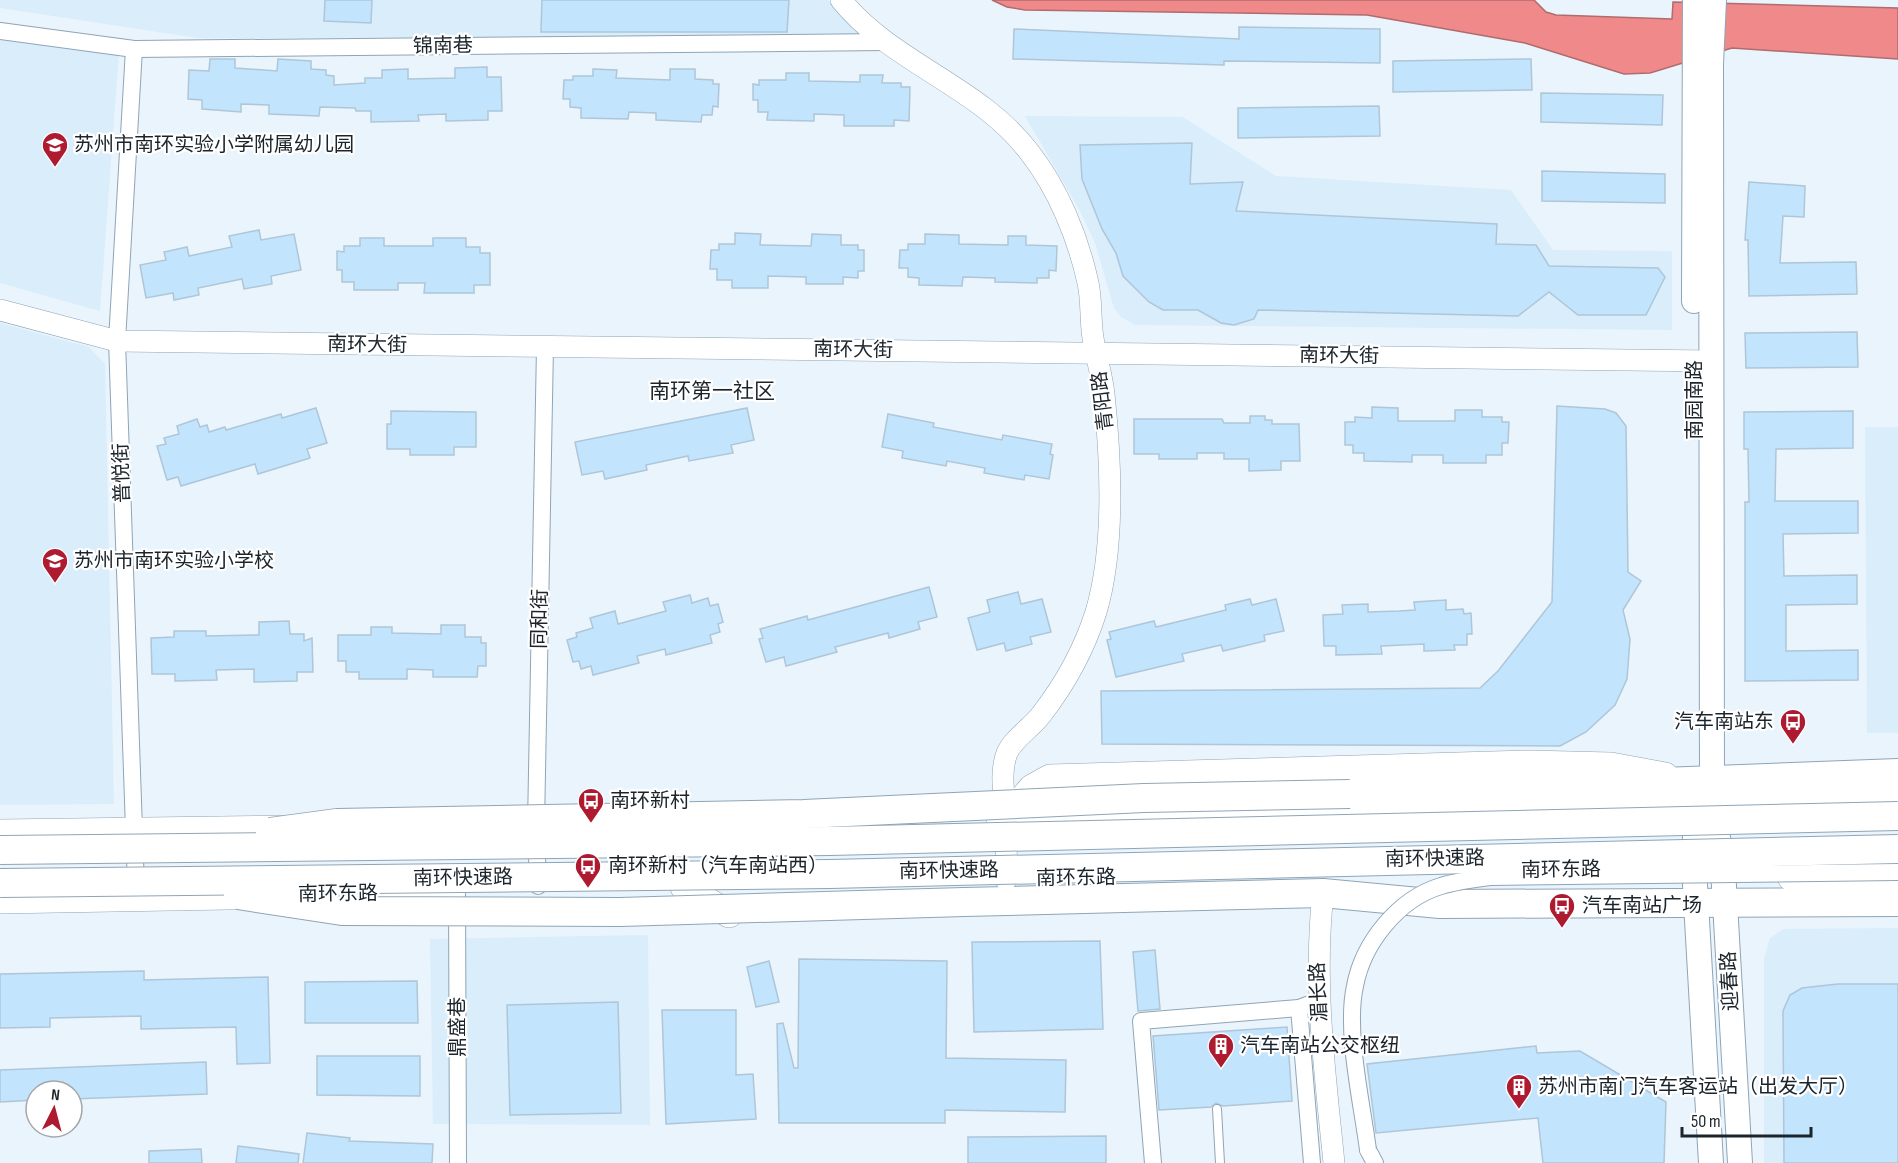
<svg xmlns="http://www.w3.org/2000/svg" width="1898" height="1163" viewBox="0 0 1898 1163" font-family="'Sofia Sans Condensed','Noto Sans SC',sans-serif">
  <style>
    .built { fill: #d9edfb }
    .water { fill: #f08a8a; stroke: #b06b6e; stroke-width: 1.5 }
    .building { fill: #c2e4fd; stroke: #aec6d8; stroke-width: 1.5 }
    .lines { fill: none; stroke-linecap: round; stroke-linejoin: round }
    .service-casing { stroke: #8ea5b7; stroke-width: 10 }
    .minor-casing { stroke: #8ea5b7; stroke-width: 18 }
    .tertiary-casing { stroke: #8ea5b7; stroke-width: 22 }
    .secondary-casing { stroke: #8ea5b7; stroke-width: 26 }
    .primary-casing { stroke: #8ea5b7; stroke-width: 28 }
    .trunk-casing { stroke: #8ea5b7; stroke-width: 30 }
    .service { stroke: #fff; stroke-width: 8 }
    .minor { stroke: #fff; stroke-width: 16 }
    .tertiary { stroke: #fff; stroke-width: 21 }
    .secondary { stroke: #fff; stroke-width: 24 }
    .primary { stroke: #fff; stroke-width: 27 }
    .trunk { stroke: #fff; stroke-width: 28 }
    .minor-bridge-casing { stroke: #8ea5b7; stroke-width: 18; stroke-linecap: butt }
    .trunk-bridge-casing { stroke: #8ea5b7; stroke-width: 30; stroke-linecap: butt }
    .minor-bridge { stroke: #fff; stroke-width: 16 }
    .trunk-bridge { stroke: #fff; stroke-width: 28 }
    .labels { text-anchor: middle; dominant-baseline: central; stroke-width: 4.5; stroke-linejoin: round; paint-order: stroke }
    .street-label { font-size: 20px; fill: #1b242b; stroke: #fff }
    .poi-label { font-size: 20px; fill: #1b242b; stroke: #fff; text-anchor: start }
    .neighbourhood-label { font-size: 21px; fill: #1b242b; stroke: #fff }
  </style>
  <rect width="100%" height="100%" fill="#eaf4fc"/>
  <g class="built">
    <polygon points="0,0 828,0 863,37 198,38 0,8"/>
    <polygon points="0,38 119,53 100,311 0,283"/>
    <polygon points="1025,116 1183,117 1276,176 1511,190 1553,250 1672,251 1672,330 1135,325 1121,317 1114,308 1095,243 1080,211"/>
    <polygon points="0,323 89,347 105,364 114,804 0,805"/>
    <polygon points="1865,427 1898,427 1898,733 1867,733"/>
    <polygon points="1898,928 1898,1163 1764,1163 1764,959 1770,938 1784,929"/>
    <polygon points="648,935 650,1125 433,1124 430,939"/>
  </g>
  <polygon class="water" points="992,0 1534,0 1546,12 1556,15 1672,19 1673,2 1898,8 1898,59 1732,48 1650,73 1624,74 1525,43 1367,15 1025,10 1007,7"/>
  <g class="building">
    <polygon points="325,0 372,0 371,23 324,21"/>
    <polygon points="542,0 789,0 787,32 541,32"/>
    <polygon points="1239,27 1380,29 1380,63 1224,61 1224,65 1013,59 1014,29 1239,39"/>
    <polygon points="210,59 235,59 235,68 277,71 278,59 311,61 311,69 326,70 326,75 334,76 334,85 365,83 365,78 382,78 382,70 408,69 408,79 455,78 455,68 487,67 487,77 501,77 502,111 488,111 488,120 446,121 446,114 418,115 419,121 371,122 371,111 356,111 355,108 320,107 319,116 269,114 269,105 241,104 241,112 202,109 202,100 188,99 189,70 209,71"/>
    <polygon points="1531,59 1532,90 1393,92 1393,61"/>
    <polygon points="593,69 617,70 616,78 670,80 670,69 695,69 695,79 713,80 713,84 719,84 718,107 713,106 712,115 702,115 701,122 656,120 656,113 629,112 628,119 581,118 581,108 570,107 570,99 563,99 564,80 573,80 573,76 593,76"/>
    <polygon points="786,73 809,73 809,81 860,82 860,75 883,75 882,83 901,83 901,87 910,87 909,121 894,120 894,126 844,126 844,115 814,114 814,121 767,120 768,112 758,112 758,100 753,100 753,84 759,85 759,80 786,80"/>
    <polygon points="1541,93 1663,95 1662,125 1541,122"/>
    <polygon points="1379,106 1380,136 1238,138 1238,108"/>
    <polygon points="1192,143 1190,184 1243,182 1236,211 1497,224 1496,244 1536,245 1549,266 1658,268 1665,277 1646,315 1578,315 1549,292 1518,316 1258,310 1254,319 1234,325 1221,323 1198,310 1163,310 1149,302 1123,276 1116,253 1102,229 1082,179 1080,145"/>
    <polygon points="1542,171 1665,174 1665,203 1542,201"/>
    <polygon points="1749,182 1805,186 1804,217 1783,216 1780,263 1856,262 1857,294 1749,296 1748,240 1745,240"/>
    <polygon points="259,230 261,240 294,234 301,270 271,276 272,284 244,289 242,279 198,288 199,295 174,300 173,293 146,298 140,265 166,260 164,252 187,247 189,256 232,247 229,236"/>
    <polygon points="735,233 761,234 760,245 811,246 812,234 841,235 841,245 858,245 858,250 864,250 864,271 858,271 858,278 843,277 843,284 806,284 806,277 768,276 768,288 732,288 732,280 717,280 717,269 710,269 711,250 719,250 719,244 735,244"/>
    <polygon points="925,234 959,235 959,244 1008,245 1008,236 1026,236 1026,245 1057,246 1056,271 1049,270 1049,278 1037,278 1037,283 995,282 995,278 963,277 962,286 919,285 919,278 908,277 908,268 899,268 900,250 908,250 908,244 925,244"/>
    <polygon points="360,238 384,238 384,246 433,246 433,238 466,238 466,247 480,247 480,253 490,253 490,285 474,285 474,293 424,293 425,283 398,283 398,290 354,290 354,282 342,282 342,270 337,270 337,251 344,252 344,246 360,246"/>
    <polygon points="1857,332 1858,367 1746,368 1745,333"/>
    <polygon points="1557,406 1605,409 1616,413 1626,426 1628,572 1641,581 1623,610 1630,639 1627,679 1615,705 1586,732 1560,746 1102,744 1101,691 1480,688 1498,671 1552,602"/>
    <polygon points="1372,407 1398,408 1398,421 1455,421 1455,410 1482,410 1482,417 1502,417 1502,422 1509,422 1508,443 1502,443 1502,455 1486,455 1486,463 1443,463 1443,455 1412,455 1412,462 1364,461 1364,453 1353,453 1353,445 1345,445 1345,422 1355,422 1355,417 1372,418"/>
    <polygon points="316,408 327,443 307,449 310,458 258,474 255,464 181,486 178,477 167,480 157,446 166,444 164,438 179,434 177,426 197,419 200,427 207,425 209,432 225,427 226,430 281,414 282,418"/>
    <polygon points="747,408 754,440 731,445 733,453 689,461 688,456 646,465 647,470 605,479 603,471 582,475 575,442"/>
    <polygon points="391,411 476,412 476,447 454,447 454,455 410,455 410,449 387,449 387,424 391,424"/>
    <polygon points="1853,411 1853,448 1776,449 1775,501 1858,501 1858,533 1783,534 1784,576 1857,575 1857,604 1786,605 1786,651 1858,650 1858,680 1745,681 1745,502 1749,502 1748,449 1744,449 1744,412"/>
    <polygon points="888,414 934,423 933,427 1002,440 1003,435 1052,444 1050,454 1053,455 1049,479 1025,475 1024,480 984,473 985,468 947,461 946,466 902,458 903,451 882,447"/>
    <polygon points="1250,416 1265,416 1265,420 1272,420 1272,424 1299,424 1300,461 1281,461 1281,470 1249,471 1249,459 1224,459 1224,453 1197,453 1197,459 1159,459 1159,454 1134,454 1134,419 1222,419 1224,423 1250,423"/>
    <polygon points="929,587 937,617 918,622 920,629 889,638 888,633 835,647 837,652 786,666 784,657 766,662 759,639 763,638 760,629 807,616 808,620"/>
    <polygon points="1018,592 1021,604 1042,599 1051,632 1030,637 1032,644 1006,651 1004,643 977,650 968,618 990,612 987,600"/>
    <polygon points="690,595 692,603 708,598 710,606 718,604 723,622 718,624 720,632 710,635 712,643 666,655 665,649 637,656 639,663 593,675 591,666 581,669 579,661 573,662 567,640 577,637 576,633 593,628 590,618 615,611 618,624 666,611 663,602"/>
    <polygon points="1250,599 1252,605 1276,599 1284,631 1264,635 1265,641 1223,651 1221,645 1182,654 1184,661 1116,677 1107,640 1111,639 1109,632 1154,621 1156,627 1226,610 1225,605"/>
    <polygon points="1446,600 1446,610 1463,609 1464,614 1471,613 1472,634 1467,634 1467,645 1454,645 1455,650 1424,651 1424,644 1381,646 1382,654 1336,655 1336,646 1324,646 1323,615 1343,614 1342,605 1368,604 1368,612 1399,611 1415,610 1414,602"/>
    <polygon points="289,621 290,634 304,634 304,641 312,638 313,672 297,672 297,681 254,682 254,669 216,670 217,680 175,681 175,674 152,674 151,638 174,637 174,631 206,631 206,636 259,635 259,622"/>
    <polygon points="441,625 465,625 465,637 481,637 481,643 486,643 486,666 478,666 477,677 433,677 433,670 407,669 407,679 359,679 359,672 346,672 346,661 338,661 338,635 371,635 371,627 392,627 392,633 441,634"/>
    <polygon points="1100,941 1103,1029 974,1032 972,942"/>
    <polygon points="1155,950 1160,1009 1138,1011 1133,952"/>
    <polygon points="799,959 947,961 946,1058 1066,1060 1065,1112 945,1110 945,1123 779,1123 777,1024 783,1023 794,1068 798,1068"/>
    <polygon points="769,961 779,1002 756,1007 747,967"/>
    <polygon points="144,971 144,980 268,977 270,1063 237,1064 236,1027 141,1029 141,1016 50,1018 50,1027 0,1028 0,974"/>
    <polygon points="417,981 418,1023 305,1023 305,982"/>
    <polygon points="1838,984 1898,984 1898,1163 1784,1163 1783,1011 1790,995 1802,988"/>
    <polygon points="618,1002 621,1113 510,1115 507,1005"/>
    <polygon points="662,1010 736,1010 736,1075 753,1074 756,1119 666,1124"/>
    <polygon points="1287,1027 1292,1101 1223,1106 1216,1103 1211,1107 1159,1110 1153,1036"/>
    <polygon points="1536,1046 1537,1053 1580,1051 1666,1102 1664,1163 1543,1163 1538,1118 1376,1133 1367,1064"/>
    <polygon points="317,1056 420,1056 420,1096 317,1095"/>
    <polygon points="206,1062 207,1094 72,1099 72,1091 36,1091 36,1100 0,1102 0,1070"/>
    <polygon points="307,1133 350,1138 349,1141 433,1144 432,1163 303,1163"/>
    <polygon points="1106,1136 1106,1163 968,1163 968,1137"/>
    <polygon points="238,1146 299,1154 298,1163 236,1163"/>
    <polygon points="201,1149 202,1163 149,1163 149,1151"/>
  </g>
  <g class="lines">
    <g class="service-casing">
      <polyline id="service" points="1217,1109 1220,1163"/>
    </g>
    <g class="minor-casing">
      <g id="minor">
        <polyline points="0,31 134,49 887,42"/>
        <polyline points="134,49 117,341 136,887"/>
        <polyline points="538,886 536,825 545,347"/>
        <polyline points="457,892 458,1163"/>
        <polyline points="1299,1008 1312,1163"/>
        <polyline points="1368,1150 1375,1163"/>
        <polyline points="1153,1163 1141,1021 1299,1008 1318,1001"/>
      </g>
    </g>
    <g class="tertiary-casing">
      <g id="tertiary">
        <path d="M841,0C893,64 980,86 1030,153C1058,189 1078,237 1088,283C1092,301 1090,320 1093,338C1096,357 1102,375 1104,394C1111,460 1115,548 1096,612C1084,650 1065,684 1041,715C1032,727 1013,739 1007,753C999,774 1005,797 1006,818C1007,839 1006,859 1006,880"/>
        <polyline points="0,310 117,341 1711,361"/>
        <path d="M1323,893C1313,984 1325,1073 1334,1163"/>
      </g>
    </g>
    <g class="secondary-casing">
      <g id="secondary">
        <polyline points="1714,0 1711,64 1712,800 1723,869 1740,1163"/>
        <polyline points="1694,301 1695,0"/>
        <polyline points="1696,803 1694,868 1711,1163"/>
      </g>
    </g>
    <g class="primary-casing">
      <g id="primary">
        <polyline points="1007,817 1032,788 1050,778 1530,764 1611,766 1665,776"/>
        <polyline points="1000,818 1534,807 1712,800 1759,796"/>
        <polyline points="0,833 293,829"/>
        <polyline points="1791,877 1898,889"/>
        <polyline points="684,887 729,914"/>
        <polyline points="0,900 443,892"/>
      </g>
    </g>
    <g class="trunk-casing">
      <g id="trunk">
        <polyline points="1350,794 1898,773"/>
        <polyline points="1738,800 1898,796"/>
        <polyline points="964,902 1323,893 1440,904 1898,902"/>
      </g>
    </g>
    <use href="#service" class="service"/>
    <use href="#minor" class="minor"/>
    <use href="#tertiary" class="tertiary"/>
    <use href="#secondary" class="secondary"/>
    <use href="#primary" class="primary"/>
    <use href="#trunk" class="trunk"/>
    <g class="minor-bridge-casing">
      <path id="minor-bridge" d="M1368,1150C1362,1103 1345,1031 1355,986C1363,943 1398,899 1441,886C1457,881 1474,879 1490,877L1898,872"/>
    </g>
    <g class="trunk-bridge-casing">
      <g id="trunk-bridge">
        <polyline points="270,832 337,823 804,814 1144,798 1350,794"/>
        <polyline points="0,850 830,841 1898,816"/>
        <polyline points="0,883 830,874 1898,849"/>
        <polyline points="238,895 342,911 620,912 964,902"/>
      </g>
    </g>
    <use href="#minor-bridge" class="minor-bridge"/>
    <use href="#trunk-bridge" class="trunk-bridge"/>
  </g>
  <defs>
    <g id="school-pin" transform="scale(1.35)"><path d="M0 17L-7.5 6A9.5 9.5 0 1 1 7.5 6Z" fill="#ae1a2f" stroke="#fff"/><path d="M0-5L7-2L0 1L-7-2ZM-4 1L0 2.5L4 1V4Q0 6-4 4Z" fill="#fff"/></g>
    <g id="bus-pin" transform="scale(1.35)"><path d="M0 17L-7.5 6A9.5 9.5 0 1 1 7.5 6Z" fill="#ae1a2f" stroke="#fff"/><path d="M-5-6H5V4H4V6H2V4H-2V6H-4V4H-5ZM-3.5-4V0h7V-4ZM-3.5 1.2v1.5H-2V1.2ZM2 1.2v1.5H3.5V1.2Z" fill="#fff"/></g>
    <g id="building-pin" transform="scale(1.35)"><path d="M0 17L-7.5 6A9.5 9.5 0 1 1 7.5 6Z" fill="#ae1a2f" stroke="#fff"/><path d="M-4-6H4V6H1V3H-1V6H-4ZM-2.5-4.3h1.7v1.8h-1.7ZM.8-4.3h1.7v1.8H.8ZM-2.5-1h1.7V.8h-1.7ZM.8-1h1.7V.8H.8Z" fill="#fff"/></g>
  </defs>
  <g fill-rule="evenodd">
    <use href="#school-pin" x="55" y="145"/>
    <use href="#school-pin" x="55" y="561"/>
    <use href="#bus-pin" x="1793" y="722"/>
    <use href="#bus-pin" x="591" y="801"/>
    <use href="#bus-pin" x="588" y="866"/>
    <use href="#bus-pin" x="1562" y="906"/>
    <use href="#building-pin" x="1221" y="1046"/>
    <use href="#building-pin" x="1519" y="1087"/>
  </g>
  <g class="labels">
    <g class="street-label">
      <text transform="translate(443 46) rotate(-1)">锦南巷</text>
      <text transform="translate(367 345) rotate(1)">南环大街</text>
      <text transform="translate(853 350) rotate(1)">南环大街</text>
      <text transform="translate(1339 356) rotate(1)">南环大街</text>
      <text transform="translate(1695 400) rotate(-90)">南园南路</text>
      <text transform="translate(1103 401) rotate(-97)">青阳路</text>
      <text transform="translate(122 473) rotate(-92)">普悦街</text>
      <text transform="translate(540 619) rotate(-89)">同和街</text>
      <text transform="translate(1435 859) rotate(-1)">南环快速路</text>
      <text transform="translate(1561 870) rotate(-1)">南环东路</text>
      <text transform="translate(949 871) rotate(-1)">南环快速路</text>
      <text transform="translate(463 878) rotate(-1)">南环快速路</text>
      <text transform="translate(1076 878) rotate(-1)">南环东路</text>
      <text transform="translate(338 894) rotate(-1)">南环东路</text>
      <text transform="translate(1730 981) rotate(-93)">迎春路</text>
      <text transform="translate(1319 992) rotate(-93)">湄长路</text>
      <text transform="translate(458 1027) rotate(-90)">鼎盛巷</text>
    </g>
    <g class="poi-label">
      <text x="74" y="145">苏州市南环实验小学附属幼儿园</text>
      <text x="74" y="561">苏州市南环实验小学校</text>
      <text x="1774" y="722" text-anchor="end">汽车南站东</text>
      <text x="610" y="801">南环新村</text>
      <text x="608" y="866">南环新村（汽车南站西）</text>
      <text x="1582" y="906">汽车南站广场</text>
      <text x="1240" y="1046">汽车南站公交枢纽</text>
      <text x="1538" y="1087">苏州市南门汽车客运站（出发大厅）</text>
    </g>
    <g class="neighbourhood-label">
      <text x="712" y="391">南环第一社区</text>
    </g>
  </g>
  <g transform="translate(54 1109) rotate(6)"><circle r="28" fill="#ffffff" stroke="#a4a7aa" stroke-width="1.5"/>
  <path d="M0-4.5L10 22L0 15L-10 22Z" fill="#ae1a2f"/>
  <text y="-9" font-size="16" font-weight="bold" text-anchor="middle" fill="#1b242b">N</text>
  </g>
  <path d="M1682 1127v9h129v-9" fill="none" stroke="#1b242b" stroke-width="3"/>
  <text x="1691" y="1127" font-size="18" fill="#1b242b" stroke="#ffffff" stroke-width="4.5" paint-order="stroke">50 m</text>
</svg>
